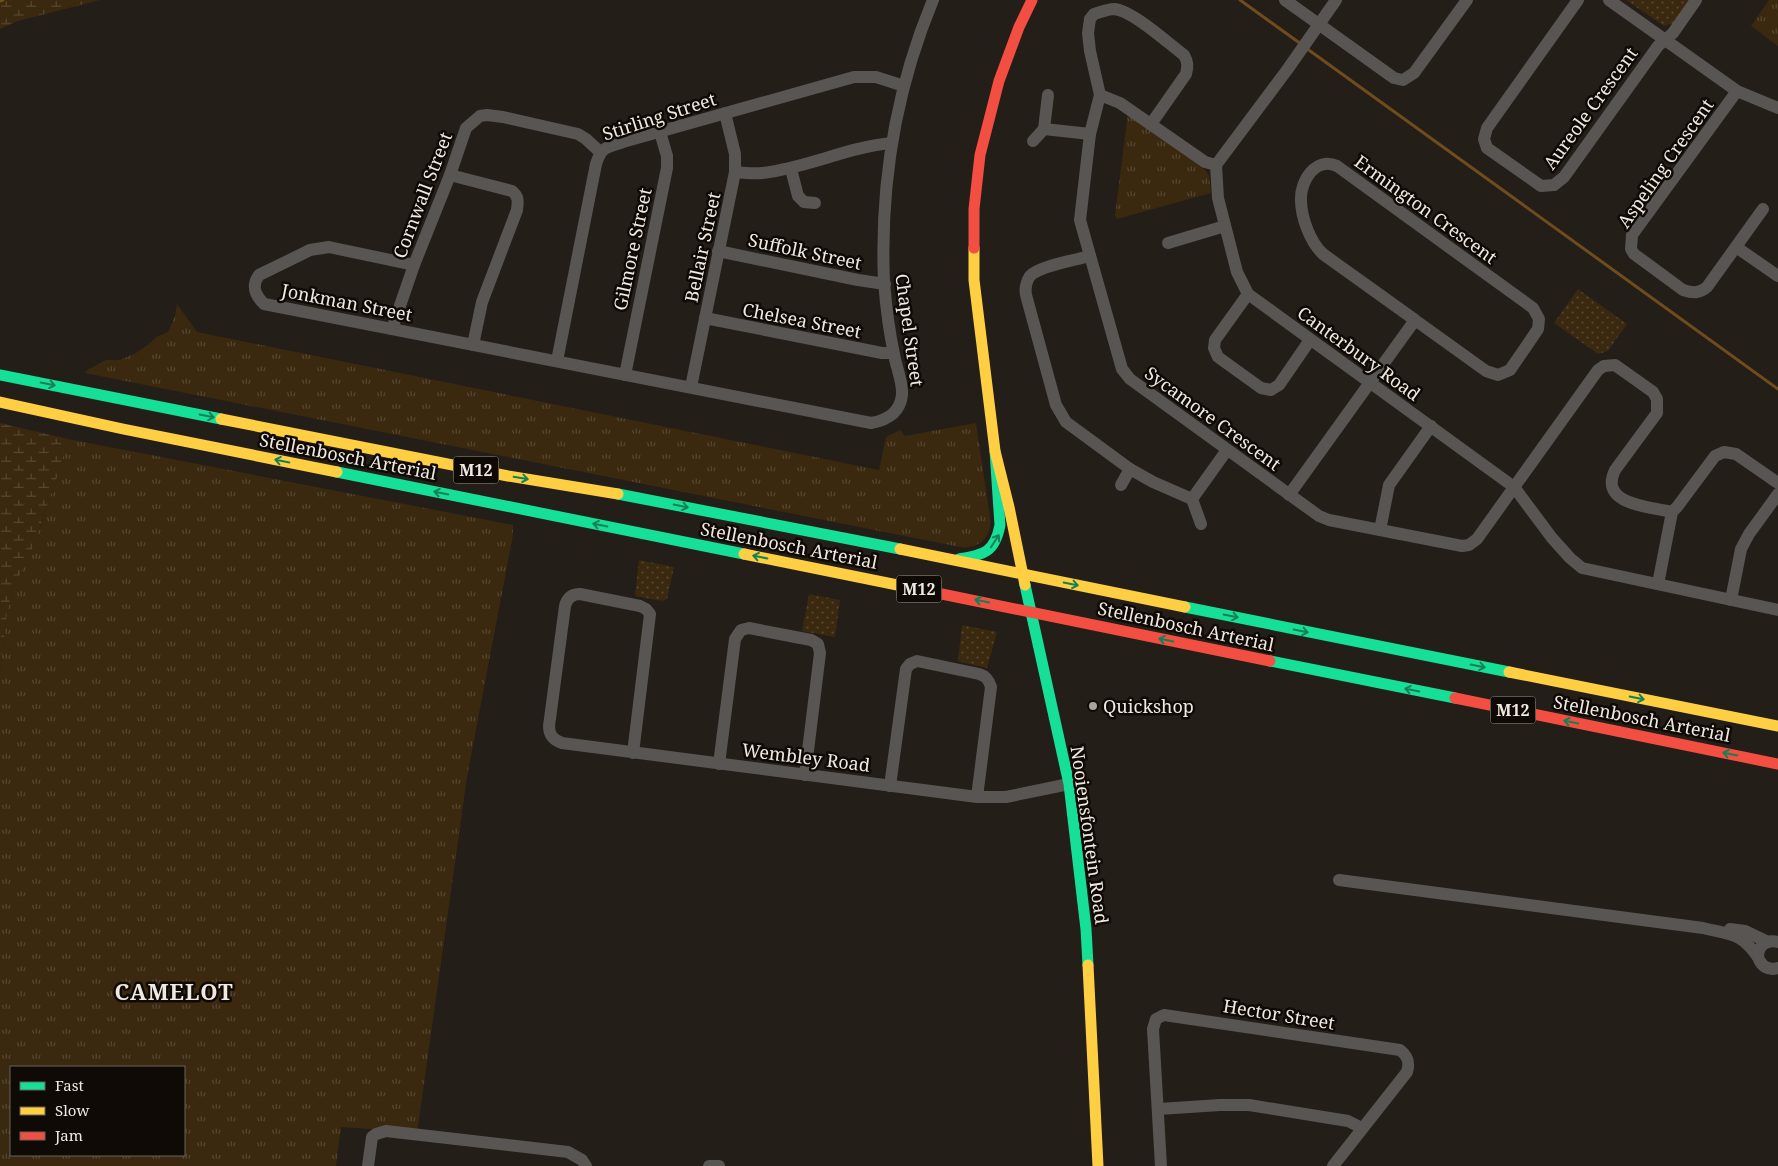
<svg xmlns="http://www.w3.org/2000/svg" width="1778" height="1166" viewBox="0 0 1778 1166" font-family="'Noto Serif',serif">
  <style>
    .grass { fill: url(#grass-tufts); fill-rule: evenodd }
    .wetland { fill: url(#wetland-marsh) }
    .park { fill: url(#park-dots) }
    .lines { fill: none; stroke-linecap: round; stroke-linejoin: round }
    .stream { stroke: #6f4c1d; stroke-width: 3 }
    .street { stroke: #585553; stroke-width: 12 }
    .fast { stroke: #16e098; stroke-width: 11 }
    .slow { stroke: #ffcf43; stroke-width: 11 }
    .jam { stroke: #f24e42; stroke-width: 11 }
    .oneway { stroke: #138056 }
    .poi-dot { fill: #a9a29b; stroke: #0f0a05; stroke-width: 2 }
    .labels { text-anchor: middle; dominant-baseline: central; stroke-width: 5; stroke-linejoin: round; paint-order: stroke }
    .shield { fill: #0f0a05; stroke: #aca69f; stroke-width: 1 }
    .shield-label { font-size: 16px; font-weight: bold; fill: #f0e9e1 }
    .street-label { font-size: 18px; fill: #f0e9e1; stroke: #0f0a05 }
    .poi-label { font-size: 18px; fill: #f0e9e1; stroke: #0f0a05; text-anchor: start }
    .district-label { font-size: 22px; font-weight: bold; letter-spacing: 1px; fill: #f0e9e1; stroke: #0f0a05 }
  </style>
  <defs>
    <pattern id="grass-tufts" width="24" height="20" patternUnits="userSpaceOnUse" patternTransform="scale(1.25)"><rect width="24" height="20" fill="#3a280f"/><path d="M3 7l-1-3M5 7V3M7 7l1-3M15 17l-1-3M17 17v-4M19 17l1-3" fill="none" stroke="#574732"/></pattern>
    <pattern id="wetland-marsh" width="20" height="14" patternUnits="userSpaceOnUse" patternTransform="scale(1.25)"><rect width="20" height="14" fill="#3a280f"/><path d="M1 5h8M5 5V1M11 12h8M15 12V8" fill="none" stroke="#574732"/></pattern>
    <pattern id="park-dots" width="8" height="8" patternUnits="userSpaceOnUse" patternTransform="scale(1.25)"><rect width="8" height="8" fill="#3a280f"/><path d="M2 2h.1M6 6h.1" fill="none" stroke="#574732" stroke-width="1.8" stroke-linecap="round"/></pattern>
  </defs>
  <rect width="100%" height="100%" fill="#241e18"/>
  <g class="grass">
    <polygon points="1769,0 1778,0 1778,46 1751,26"/>
    <polygon points="1128,113 1205,170 1209,176 1211,193 1117,219 1115,216"/>
    <path d="M177,304L197,332L879,470L886,437L900,430L905,436L976,423L990,517C993,536 979,550 960,547L85,373L87,370L106,360H120L136,353L149,344L156,337L168,332L175,316Z"/>
    <path d="M68,439L513,525V535L467,777L417,1134L387,1130L341,1127L336,1166H0V673L7,613L13,589L42,523ZM11,1067H184V1155H11Z"/>
  </g>
  <g class="wetland">
    <polygon points="0,0 100,0 18,21 0,29"/>
    <polygon points="0,423 68,439 57,477 34,545 13,589 7,613 0,673"/>
  </g>
  <g class="park">
    <polygon points="1626,0 1690,0 1674,23 1664,26"/>
    <polygon points="1578,289 1627,324 1608,351 1598,354 1554,323"/>
    <polygon points="639,560 674,567 667,599 662,601 635,596"/>
    <polygon points="809,594 840,600 835,637 802,631"/>
    <polygon points="962,625 997,632 987,668 958,661"/>
  </g>
  <g class="lines">
    <g class="stream">
      <polyline points="1240,0 1301,44"/>
      <polyline points="0,1 3,0"/>
      <polyline points="1306,48 1778,389"/>
    </g>
    <g class="street">
      <polyline points="1285,0 1394,78 1403,80 1414,73 1467,0"/>
      <polyline points="1336,0 1287,70 1216,165 1218,198 1237,272 1248,294 1514,487 1552,538 1570,558 1582,568 1778,610"/>
      <polyline points="1578,0 1487,128 1484,139 1487,148 1541,186 1554,185 1564,177 1658,46 1673,33 1696,0"/>
      <polyline points="1609,0 1737,91 1778,108"/>
      <path d="M1737,91L1632,235L1631,249L1634,254L1683,290C1692,293 1699,294 1707,287L1763,209"/>
      <path d="M1100,95L1090,51L1088,33L1090,19L1094,14C1101,12 1108,9 1114,9C1132,10 1169,44 1184,55C1188,62 1188,66 1186,74L1151,124"/>
      <polyline points="1044,129 1090,134"/>
      <polyline points="1033,141 1044,129 1048,95"/>
      <path d="M1216,165L1205,162L1120,103L1100,95L1090,134L1080,220L1122,369L1130,379L1319,516L1329,520L1462,546L1469,545L1477,539L1598,370L1604,366L1615,365L1653,392L1657,399V413L1615,470C1598,505 1651,507 1672,512"/>
      <polyline points="791,169 798,196 804,202 815,203"/>
      <path d="M735,172C744,173 753,174 762,173C807,168 847,147 892,143"/>
      <path d="M450,175L512,191C519,197 518,201 517,210L482,302L473,345"/>
      <polyline points="1168,243 1225,226"/>
      <polyline points="1736,247 1778,276"/>
      <polyline points="718,251 858,280 885,284"/>
      <path d="M1090,256C1076,260 1039,266 1030,276C1026,282 1025,289 1026,295L1056,405L1066,422L1130,469L1153,482L1192,499L1227,450"/>
      <path d="M414,265L329,247L310,250L259,275C251,286 255,295 264,304L871,423C887,420 900,413 902,395C903,382 896,367 894,354C889,331 886,306 884,282C880,186 896,89 933,0"/>
      <polyline points="1248,294 1215,340 1214,348 1218,357 1261,388 1271,390 1279,385 1310,340"/>
      <polyline points="705,318 882,353 893,353"/>
      <polyline points="392,329 414,265 450,175 466,128 480,116 487,115 503,117 578,134 586,139 600,152"/>
      <path d="M557,361L596,164C602,146 606,148 623,142L854,77H876L904,86"/>
      <polyline points="625,375 667,168 667,156 660,132"/>
      <polyline points="691,387 735,172 735,154 725,113"/>
      <polyline points="1121,485 1130,469"/>
      <path d="M1289,495L1415,320L1486,371L1498,375L1510,370L1538,329L1539,319L1533,308L1337,166C1316,156 1300,181 1301,200C1301,217 1310,242 1323,254L1415,320"/>
      <polyline points="1192,499 1201,524"/>
      <polyline points="1380,530 1389,485 1431,426"/>
      <polyline points="1658,584 1672,512 1677,507 1715,456 1724,452 1736,454 1778,483"/>
      <polyline points="1731,600 1741,549 1749,534 1778,494"/>
      <path d="M633,753L650,614L646,609L640,606L580,594C572,594 567,598 565,606L549,726C549,735 553,740 562,743L977,797H1006L1069,784"/>
      <polyline points="719,764 735,639 741,630 749,628 811,640 818,644 820,653 805,775"/>
      <path d="M890,786L906,669L910,664L917,661L979,674C986,676 989,680 991,687L977,797"/>
      <path d="M1339,880L1703,928C1731,935 1740,932 1758,957"/>
      <polyline points="1730,929 1745,931 1768,942"/>
      <path d="M1778,942C1767,939 1758,945 1758,957C1761,966 1768,971 1778,968"/>
      <polyline points="1159,1109 1220,1105 1249,1105 1348,1121 1362,1128"/>
      <polyline points="368,1166 372,1137 376,1134 386,1131 568,1152 582,1160 586,1166"/>
      <polyline points="709,1166 719,1166"/>
      <path d="M1161,1166L1153,1029L1156,1019L1164,1015L1400,1050C1408,1056 1410,1062 1407,1072L1333,1166"/>
    </g>
    <g class="fast">
      <polyline points="0,375 221,419"/>
      <polyline points="337,472 744,554"/>
      <polyline points="618,494 900,549"/>
      <path d="M959,559C984,555 995,552 1000,525L995,451"/>
      <polyline points="1025,585 1069,784 1086,929 1088,965"/>
      <polyline points="1185,607 1509,672"/>
      <polyline points="1270,661 1455,698"/>
    </g>
    <g class="slow">
      <polyline points="974,248 974,280 995,451 1009,507 1025,585"/>
      <polyline points="0,402 123,429 337,472"/>
      <polyline points="221,419 508,476 618,494"/>
      <polyline points="900,549 1185,607"/>
      <polyline points="744,554 932,592"/>
      <polyline points="1509,672 1778,726"/>
      <polyline points="1088,965 1098,1166"/>
    </g>
    <g class="jam">
      <polyline points="974,248 974,209 980,155 999,81 1019,27 1032,0"/>
      <polyline points="932,592 1270,661"/>
      <polyline points="1455,698 1778,764"/>
    </g>
  </g>
  <defs><path id="oneway-shaft" d="M-6 0H5M1.5-3L5.5 0L1.5 3" fill="none" stroke-width="1.6" stroke-linecap="round" stroke-linejoin="round" transform="scale(1.25)"/></defs>
  <g class="oneway">
    <use href="#oneway-shaft" transform="translate(48 384) rotate(11)"/>
    <use href="#oneway-shaft" transform="translate(207 416) rotate(11)"/>
    <use href="#oneway-shaft" transform="translate(282 461) rotate(-169)"/>
    <use href="#oneway-shaft" transform="translate(521 478) rotate(9)"/>
    <use href="#oneway-shaft" transform="translate(441 493) rotate(-169)"/>
    <use href="#oneway-shaft" transform="translate(681 506) rotate(11)"/>
    <use href="#oneway-shaft" transform="translate(600 525) rotate(-169)"/>
    <use href="#oneway-shaft" transform="translate(995 541) rotate(-57)"/>
    <use href="#oneway-shaft" transform="translate(760 557) rotate(-169)"/>
    <use href="#oneway-shaft" transform="translate(1071 584) rotate(11)"/>
    <use href="#oneway-shaft" transform="translate(982 601) rotate(-168)"/>
    <use href="#oneway-shaft" transform="translate(1231 616) rotate(11)"/>
    <use href="#oneway-shaft" transform="translate(1301 631) rotate(11)"/>
    <use href="#oneway-shaft" transform="translate(1166 640) rotate(-168)"/>
    <use href="#oneway-shaft" transform="translate(1478 666) rotate(11)"/>
    <use href="#oneway-shaft" transform="translate(1412 690) rotate(-169)"/>
    <use href="#oneway-shaft" transform="translate(1637 698) rotate(11)"/>
    <use href="#oneway-shaft" transform="translate(1571 722) rotate(-169)"/>
    <use href="#oneway-shaft" transform="translate(1730 754) rotate(-169)"/>
  </g>
  <circle class="poi-dot" cx="1093" cy="706" r="5"/>
  <g class="labels">
    <g class="shield">
      <rect x="453.5" y="456.5" width="45" height="27" rx="4"/>
      <rect x="896.5" y="575.5" width="45" height="27" rx="4"/>
      <rect x="1490.5" y="696.5" width="45" height="27" rx="4"/>
    </g>
    <g class="shield-label">
      <text x="476" y="470">M12</text>
      <text x="919" y="589">M12</text>
      <text x="1513" y="710">M12</text>
    </g>
    <g class="street-label">
      <text transform="translate(1590 108) rotate(-54)">Aureole Crescent</text>
      <text transform="translate(659 116) rotate(-18)">Stirling Street</text>
      <text transform="translate(1665 163) rotate(-55)">Aspeling Crescent</text>
      <text transform="translate(422 195) rotate(-69)">Cornwall Street</text>
      <text transform="translate(1426 209) rotate(36)">Ermington Crescent</text>
      <text transform="translate(702 247) rotate(-78)">Bellair Street</text>
      <text transform="translate(632 249) rotate(-78)">Gilmore Street</text>
      <text transform="translate(805 251) rotate(12)">Suffolk Street</text>
      <text transform="translate(347 302) rotate(11)">Jonkman Street</text>
      <text transform="translate(802 320) rotate(11)">Chelsea Street</text>
      <text transform="translate(910 330) rotate(82)">Chapel Street</text>
      <text transform="translate(1359 353) rotate(36)">Canterbury Road</text>
      <text transform="translate(1213 418) rotate(36)">Sycamore Crescent</text>
      <text transform="translate(348 456) rotate(11)">Stellenbosch Arterial</text>
      <text transform="translate(789 545) rotate(11)">Stellenbosch Arterial</text>
      <text transform="translate(1186 626) rotate(12)">Stellenbosch Arterial</text>
      <text transform="translate(1642 718) rotate(11)">Stellenbosch Arterial</text>
      <text transform="translate(806 757) rotate(7)">Wembley Road</text>
      <text transform="translate(1090 835) rotate(82)">Nooiensfontein Road</text>
      <text transform="translate(1279 1014) rotate(9)">Hector Street</text>
    </g>
    <g class="poi-label">
      <text x="1103" y="706">Quickshop</text>
    </g>
    <g class="district-label">
      <text x="174" y="991">CAMELOT</text>
    </g>
  </g>
  <rect x="10" y="1066" width="175" height="90" fill="#0f0a05" stroke="#69635d"/>
  <rect x="20" y="1082" width="25" height="8" fill="#16e098" stroke="#69635d"/>
  <text x="55" y="1091" font-size="15" fill="#f0e9e1">Fast</text>
  <rect x="20" y="1107" width="25" height="8" fill="#ffcf43" stroke="#69635d"/>
  <text x="55" y="1116" font-size="15" fill="#f0e9e1">Slow</text>
  <rect x="20" y="1132" width="25" height="8" fill="#f24e42" stroke="#69635d"/>
  <text x="55" y="1141" font-size="15" fill="#f0e9e1">Jam</text>
</svg>
